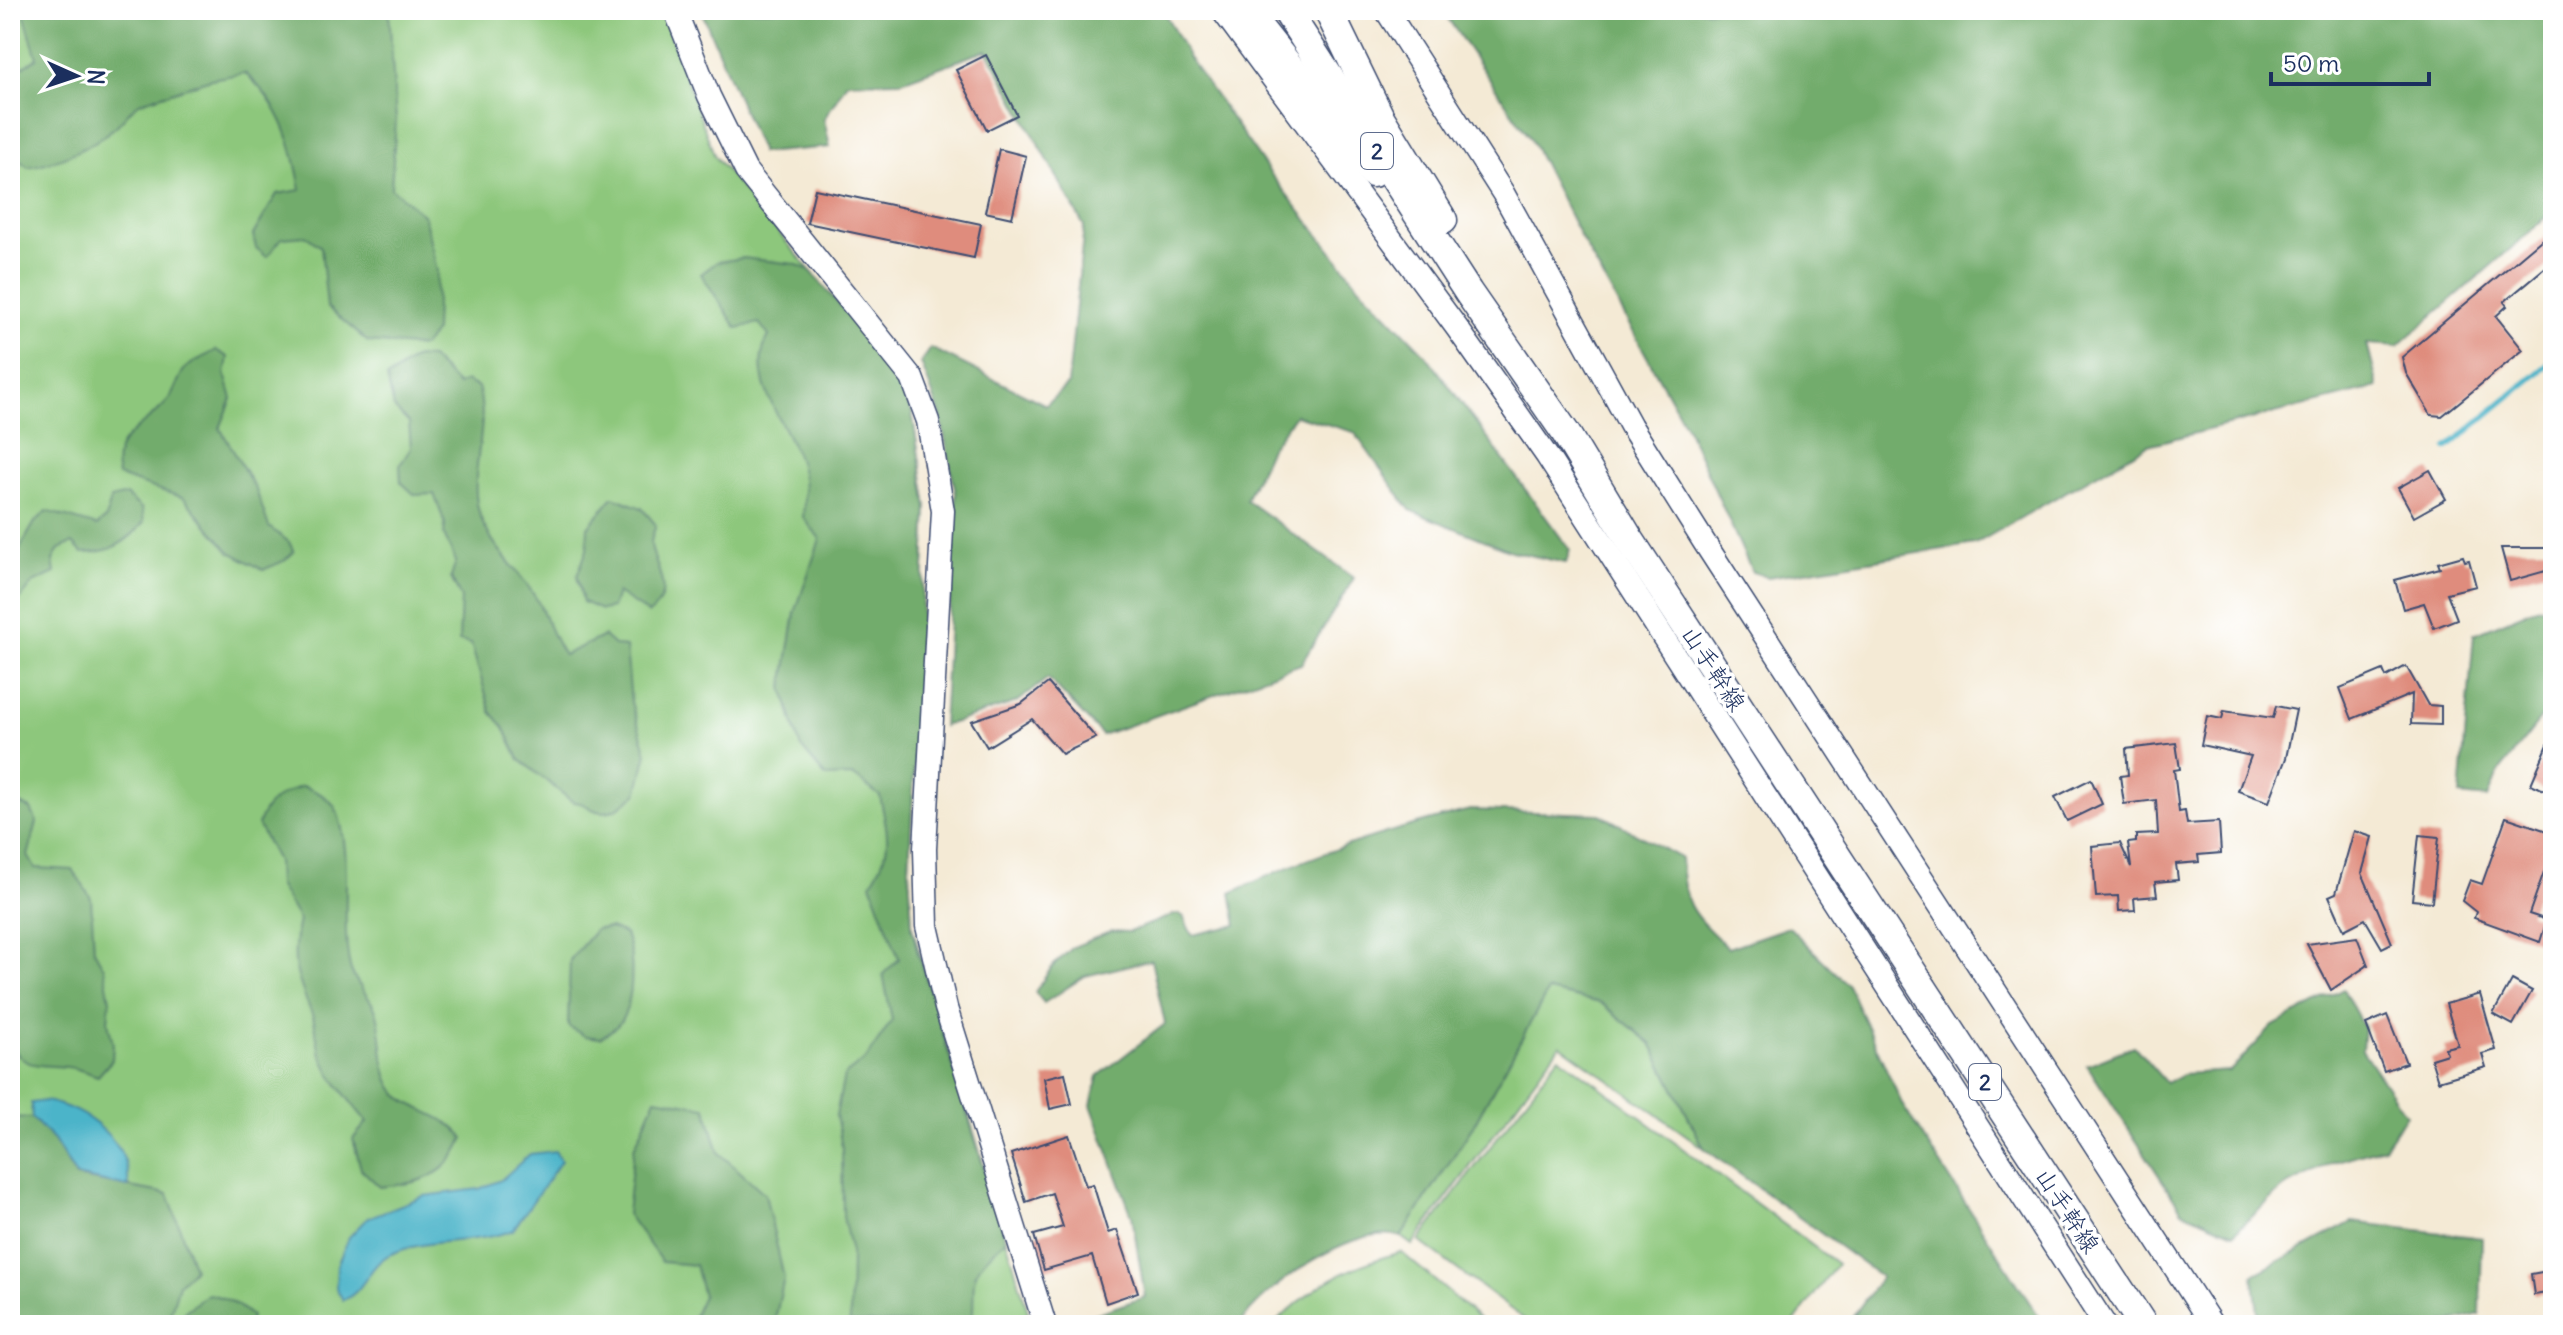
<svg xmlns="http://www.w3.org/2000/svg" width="2563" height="1335" viewBox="0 0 2563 1335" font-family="Delius,'Klee One',sans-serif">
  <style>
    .green { fill: #8dc77c; stroke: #547b6d; stroke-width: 2 }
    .forest { fill: #72ac6c; stroke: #466e65; stroke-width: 2 }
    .water { fill: #4bb4c9; stroke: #337294; stroke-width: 2 }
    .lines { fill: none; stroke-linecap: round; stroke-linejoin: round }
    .stream { stroke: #4bb4c9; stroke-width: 6 }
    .building { fill: #df8c7d }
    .minor-casing { stroke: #3c4b70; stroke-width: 25 }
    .major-casing { stroke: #3c4b70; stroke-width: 31 }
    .minor { stroke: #fff; stroke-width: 22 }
    .major { stroke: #fff; stroke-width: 28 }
    .labels { text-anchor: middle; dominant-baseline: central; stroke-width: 7; stroke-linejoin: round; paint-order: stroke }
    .shield { fill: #fff; stroke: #5f6d8e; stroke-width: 2 }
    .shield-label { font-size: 22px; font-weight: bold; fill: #1b2f5e }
    .street-label { font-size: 24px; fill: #1b2f5e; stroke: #fff }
  </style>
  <rect width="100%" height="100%" fill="#fff"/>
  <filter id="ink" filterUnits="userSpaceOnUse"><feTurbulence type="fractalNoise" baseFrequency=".0125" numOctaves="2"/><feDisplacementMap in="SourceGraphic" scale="16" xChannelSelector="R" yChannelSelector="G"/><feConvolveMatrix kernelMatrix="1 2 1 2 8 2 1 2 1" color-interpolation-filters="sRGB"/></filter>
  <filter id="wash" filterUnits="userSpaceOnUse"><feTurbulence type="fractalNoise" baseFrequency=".006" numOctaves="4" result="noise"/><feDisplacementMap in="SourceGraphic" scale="32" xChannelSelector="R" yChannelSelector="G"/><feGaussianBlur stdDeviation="1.8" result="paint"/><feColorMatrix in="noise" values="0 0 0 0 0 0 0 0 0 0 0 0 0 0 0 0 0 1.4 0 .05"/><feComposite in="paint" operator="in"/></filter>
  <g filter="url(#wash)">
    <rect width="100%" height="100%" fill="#f4ead5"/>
    <g class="green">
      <polygon points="10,10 661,10 715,157 883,357 912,412 927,507 909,868 912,927 1032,1325 10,1325"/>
      <polygon points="1548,990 1601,1003 1651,1043 1704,1148 1560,1045 1412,1245 1401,1237 1473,1126"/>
      <polygon points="1559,1056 1837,1264 1792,1325 1532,1325 1419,1241"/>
      <path d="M1401,1252L1487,1325H1273C1316,1284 1344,1268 1401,1252Z"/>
    </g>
    <g class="forest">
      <path d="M23,10H389L396,121L391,188L424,215L437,271L435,331L423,347L368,342L327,307L321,247L306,236L282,238L267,257L256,248L253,235L277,194L301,190C293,144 281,104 245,73L211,79L141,102C129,109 124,120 114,128C90,148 58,162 28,167L10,153V75L37,58Z"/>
      <polygon points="701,10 1163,10 1189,58 1270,173 1360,287 1426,355 1570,550 1566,563 1511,551 1410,510 1354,432 1295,415 1269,450 1246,500 1354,578 1301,664 1102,735 1048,678 1017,702 943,726 956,494 940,414 921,363 931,348 1046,405 1068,384 1084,226 987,50 902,81 847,82 824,119 830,147 761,153"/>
      <polygon points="1442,10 2553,10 2553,212 2398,346 2367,344 2378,387 2148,445 1975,544 1768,577 1752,572 1689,432 1581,238 1531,140"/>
      <path d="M743,258L795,264L811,271L883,357L912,412L927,507L909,868L912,927L917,950L1006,1240C963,1276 977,1276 972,1325L850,1323L851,1253L843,1217L842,1148L836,1115L844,1076L866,1059L892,1020L883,974L899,959L871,883C894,847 888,836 880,796L854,776L826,777L800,746L783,687L795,613L820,539L803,517C805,496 805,477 797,456C783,419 745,376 769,336L759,323L737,328L701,274L717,262Z"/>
      <path d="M216,350L228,357L225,374L232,399L220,428L256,490L269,527L289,542L294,552L284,561L263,570L230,552L184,498L118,476C108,437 145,427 166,403C175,394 177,380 184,370C191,362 207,356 216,350Z"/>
      <path d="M416,357L431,358L458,385L465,381L478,387C489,426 473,457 476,496C479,539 517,565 537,600C547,618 552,638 564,655L604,636L615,646L626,647L631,702L647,753L637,794C625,803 612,816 597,811C587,808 585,802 573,802L519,759L504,727L491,712L471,644L459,641L461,598L451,578L456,561L444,535L445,524L434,494L415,495L401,482L400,465L411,448L409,423L394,408L387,378Z"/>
      <path d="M126,495L142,509L144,522C127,543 110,553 82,553L73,543L59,549L53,560L55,573L33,583L10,612V566L35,522L47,511L97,526L106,518L111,499Z"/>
      <path d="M613,497L642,508L656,525C654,531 651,538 651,544C654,569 677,591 649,614L617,593L612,608L601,610L583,602L577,576L587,550L588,527Z"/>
      <polygon points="2553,606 2553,703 2498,773 2488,798 2460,795 2474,634 2536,608"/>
      <path d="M302,786C314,790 330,797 336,809C355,854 339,918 350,967C354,984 372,997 377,1014C384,1038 379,1070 395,1091C412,1112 444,1112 464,1138C447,1178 420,1183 380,1187L361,1169L353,1139L367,1122C350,1101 331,1080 321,1054C316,1043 317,1029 313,1017C297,977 289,964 299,920L278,885L277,861L258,825C265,801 280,795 302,786Z"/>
      <path d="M13,801L31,809L37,822L28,856L35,868L73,870L91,898L94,950L104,968L110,1000L108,1022L113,1044L112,1060L98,1076C88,1073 77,1068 67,1067C40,1064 20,1071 10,1039Z"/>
      <path d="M1470,810L1600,814L1681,858C1683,908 1693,914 1728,948L1789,927L1848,985L1903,1106L2044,1325H1847L1881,1277L1704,1148L1651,1043L1601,1003L1548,991L1473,1126L1401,1237C1355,1221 1263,1288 1239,1325H1062L1145,1297L1132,1216L1091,1105L1098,1076L1165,1024L1151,960L1085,976L1044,1003L1035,992L1052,967L1073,947L1112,931L1129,932L1176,914L1183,916L1192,935L1237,925L1231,893C1308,855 1386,831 1470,810Z"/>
      <path d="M610,928L625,934C635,957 635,1008 616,1027C611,1031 605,1035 600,1038L585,1036L568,1026L570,960L596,929Z"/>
      <polygon points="2343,989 2364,1028 2362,1050 2406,1115 2384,1147 2334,1162 2283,1188 2234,1233 2182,1211 2087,1065 2134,1046 2166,1083 2182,1074 2230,1071 2273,1026"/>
      <polygon points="656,1098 706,1107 719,1153 765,1194 784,1278 774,1325 697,1325 694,1315 703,1296 695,1265 662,1262 627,1214 634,1148"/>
      <polygon points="10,1117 32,1118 54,1140 76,1177 168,1194 194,1269 179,1284 167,1325 10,1325"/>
      <polygon points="2352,1222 2482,1238 2480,1314 2438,1325 2266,1325 2258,1312 2253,1275"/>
      <path d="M208,1294C226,1297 237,1304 251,1316L249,1325H182L185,1311Z"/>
    </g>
    <g class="water">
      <path d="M45,1101C86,1108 132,1143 128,1187L76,1176L54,1140L32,1118L31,1103Z"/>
      <path d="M555,1151L561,1161L513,1230C475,1245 429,1237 391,1254C368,1264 365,1292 343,1300L336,1288L337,1265L349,1237L367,1218L424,1196L479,1189L501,1180L530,1154Z"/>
    </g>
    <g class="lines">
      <polyline class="stream" points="2447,448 2550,363 2553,365"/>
    </g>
    <g id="blocks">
      <g class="building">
        <polygon points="986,55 1017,115 987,130 956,70"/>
        <polygon points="999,149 1026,156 1012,218 985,212"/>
        <polygon points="815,189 981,224 974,258 807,223"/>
        <polygon points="2553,230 2553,261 2504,302 2507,306 2496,316 2523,350 2442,416 2431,415 2406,373 2402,357"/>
        <polygon points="2430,470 2446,499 2414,517 2398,488"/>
        <polygon points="2501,548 2548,548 2553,569 2510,581"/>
        <polygon points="2463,556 2465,561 2469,560 2476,586 2447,593 2457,619 2434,628 2424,603 2403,609 2395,580 2440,568 2438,563"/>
        <polygon points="2406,666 2428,705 2441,706 2441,725 2411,724 2412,694 2352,719 2340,688 2383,670 2386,677"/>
        <polygon points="1048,683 1096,738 1062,754 1032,719 987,747 971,721 1021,704"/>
        <polygon points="2276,706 2296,710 2286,758 2269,802 2238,791 2251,756 2201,745 2207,716 2222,719 2224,711 2273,718"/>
        <polygon points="2553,733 2553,794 2531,784"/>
        <polygon points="2176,743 2180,769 2174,770 2179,812 2185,811 2187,824 2219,822 2221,853 2198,855 2199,862 2176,864 2178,880 2155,882 2157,896 2134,898 2135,910 2119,911 2118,896 2096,897 2092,846 2120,843 2131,867 2128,843 2136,842 2136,835 2158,834 2156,800 2124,804 2120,776 2128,775 2126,749"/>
        <polygon points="2091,779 2102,804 2067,821 2055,797"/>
        <polygon points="2506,817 2553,833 2553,874 2544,872 2529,914 2547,920 2540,942 2474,918 2476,912 2462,901 2470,880 2482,884"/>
        <polygon points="2354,831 2372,837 2362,873 2392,943 2382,948 2365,919 2344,930 2329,896 2336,893"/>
        <polygon points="2419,835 2439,837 2432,902 2412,900"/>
        <polygon points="2357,937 2368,965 2331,990 2307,944"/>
        <polygon points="2512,980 2532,991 2513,1025 2493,1014"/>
        <polygon points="2480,994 2496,1050 2482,1054 2486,1067 2438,1081 2431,1059 2447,1054 2445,1048 2458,1045 2446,1004"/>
        <polygon points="2387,1015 2406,1063 2384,1071 2366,1024"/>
        <polygon points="1065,1073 1072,1104 1050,1109 1044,1078"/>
        <polygon points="1069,1135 1086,1186 1093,1184 1108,1233 1117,1230 1138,1292 1106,1303 1092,1256 1044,1270 1034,1235 1063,1227 1052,1193 1026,1202 1011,1154"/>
        <polygon points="2553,1270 2553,1292 2534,1295 2531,1274"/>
      </g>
    </g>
  </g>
  <g filter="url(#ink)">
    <use href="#blocks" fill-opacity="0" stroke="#3c4b70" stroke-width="2"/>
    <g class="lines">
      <g class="minor-casing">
        <g id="minor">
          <polyline points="675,10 709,96 746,171 912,378 928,421 943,511 925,849 927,926 946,1008 1045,1325"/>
          <polyline points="1222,10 1457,328 1547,456 2105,1325"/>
          <polyline points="1386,10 1503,193 1631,426 1704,542 2212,1325"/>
        </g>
      </g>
      <g class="major-casing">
        <g id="major">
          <polyline points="1245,10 1373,173"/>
          <polyline points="1286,10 1468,292 1565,432 1630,540 2143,1325"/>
          <polyline points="1328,10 1380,117 1443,220"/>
        </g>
      </g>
      <use href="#minor" class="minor"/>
      <use href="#major" class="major"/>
    </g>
  </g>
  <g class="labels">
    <g class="shield">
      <rect x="1361" y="133" width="32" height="36" rx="6"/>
      <rect x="1969" y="1064" width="32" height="36" rx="6"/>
    </g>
    <g class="shield-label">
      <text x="1377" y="151">2</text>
      <text x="1985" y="1082">2</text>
    </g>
    <g class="street-label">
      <text transform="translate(1714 668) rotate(57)">山手幹線</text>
      <text transform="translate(2068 1210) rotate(57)">山手幹線</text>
    </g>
  </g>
  <rect width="2563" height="1335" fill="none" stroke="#fff" stroke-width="40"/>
  <g transform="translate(76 76) rotate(93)" stroke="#ffffff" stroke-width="6" paint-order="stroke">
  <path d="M0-6L14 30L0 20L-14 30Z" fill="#1b2f5e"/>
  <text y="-12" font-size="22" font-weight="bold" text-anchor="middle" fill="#1b2f5e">N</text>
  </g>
  <path d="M2271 72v12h158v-12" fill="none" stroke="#1b2f5e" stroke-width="4"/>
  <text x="2283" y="72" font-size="24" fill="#1b2f5e" stroke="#ffffff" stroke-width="6" paint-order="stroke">50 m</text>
</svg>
